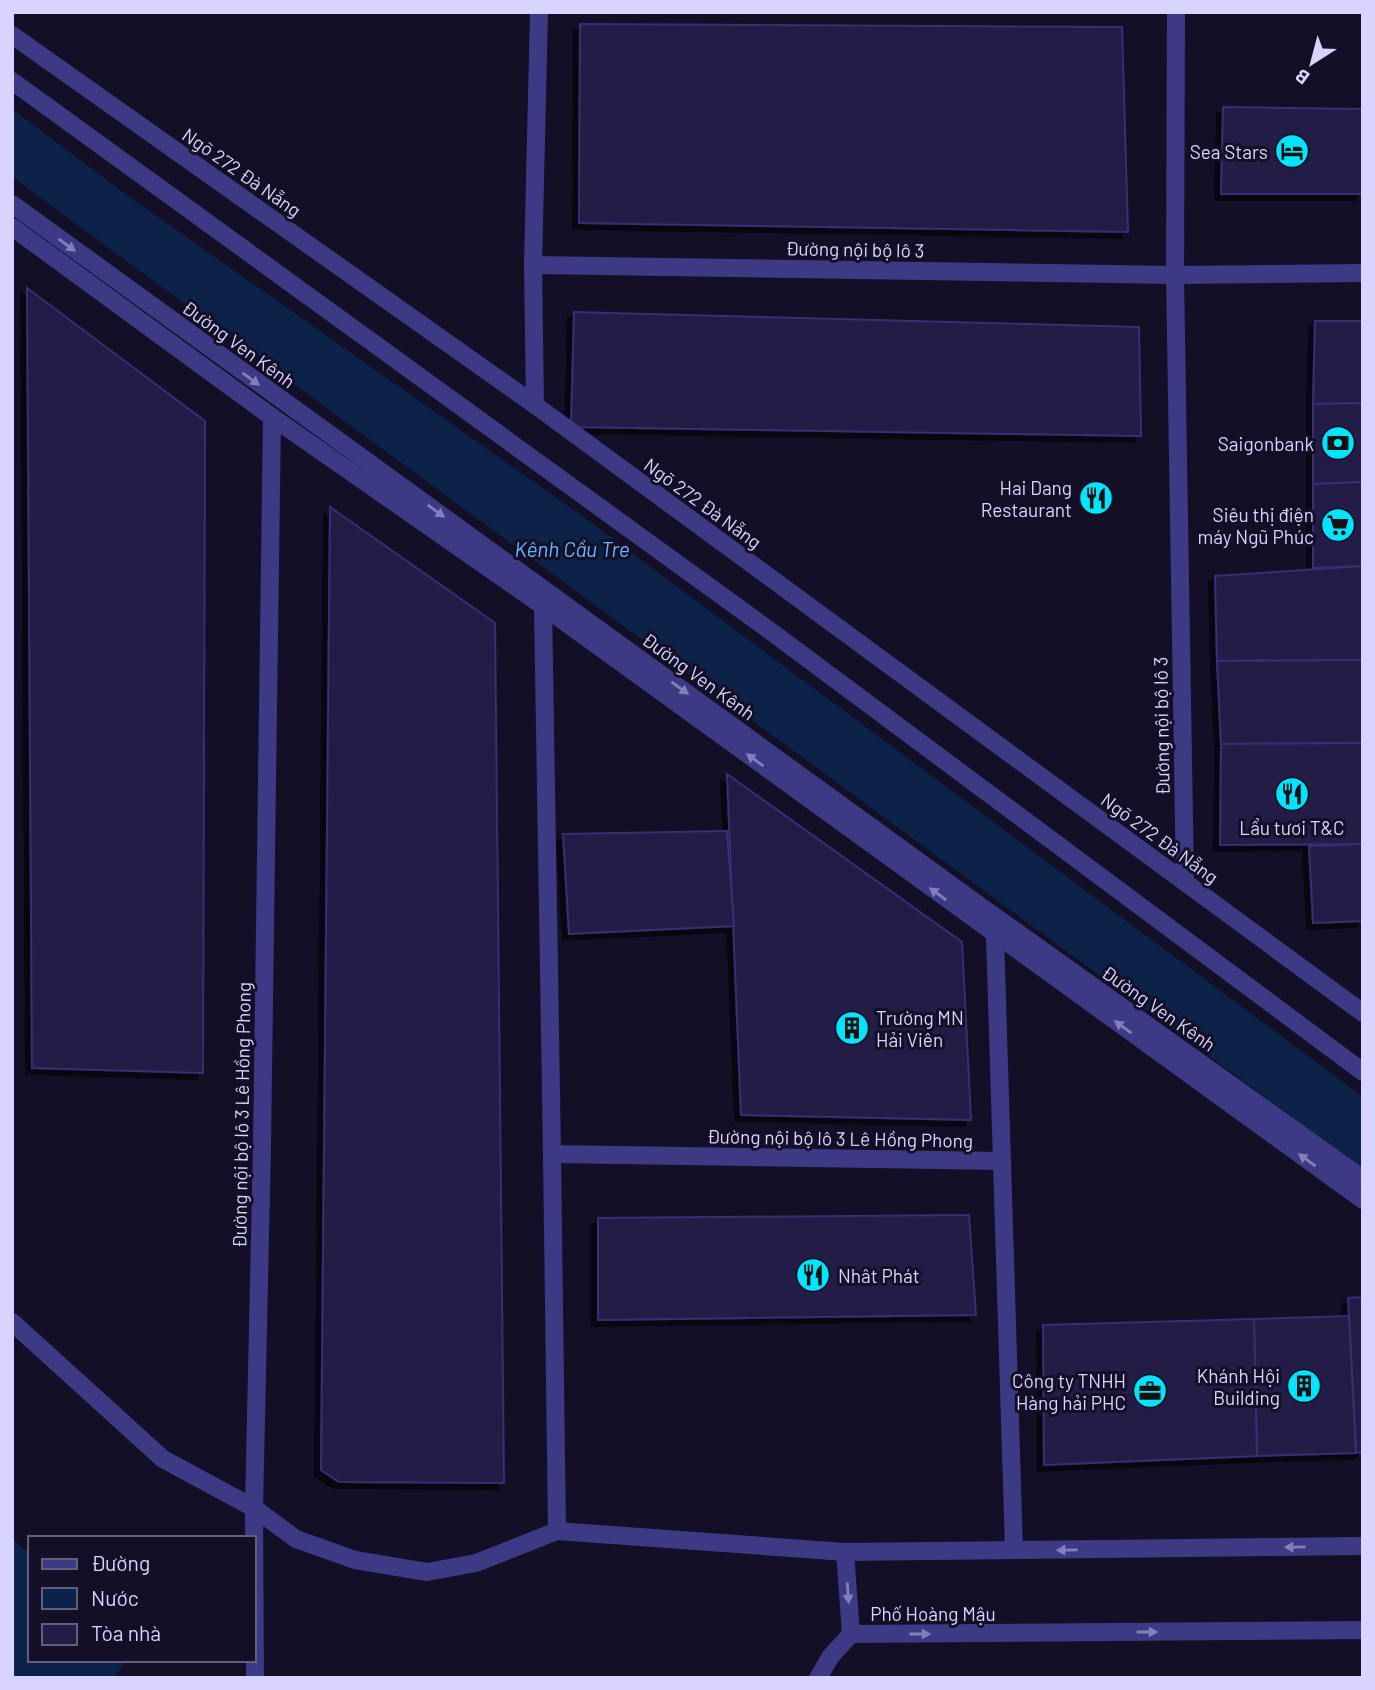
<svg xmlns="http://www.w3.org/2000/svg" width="1375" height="1690" viewBox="0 0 1375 1690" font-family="Barlow,sans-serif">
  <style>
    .water { fill: #0c2248 }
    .building { fill: #241b47; stroke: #3b2d73; stroke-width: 2; filter: url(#shadow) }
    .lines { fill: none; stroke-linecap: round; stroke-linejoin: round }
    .minor { stroke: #3d3a85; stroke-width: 18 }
    .oneway { fill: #837fbc }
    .labels { text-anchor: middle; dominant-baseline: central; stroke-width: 6; stroke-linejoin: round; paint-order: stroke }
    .poi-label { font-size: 19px; fill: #d9d4ff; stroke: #130f26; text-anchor: end }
    .street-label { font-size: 19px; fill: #d9d4ff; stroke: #130f26 }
    .water-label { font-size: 21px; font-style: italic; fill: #62b6ff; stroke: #130f26 }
  </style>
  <defs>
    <filter id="shadow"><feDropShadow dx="-6" dy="6" stdDeviation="0" flood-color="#0009"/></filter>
  </defs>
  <rect width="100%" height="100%" fill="#130f26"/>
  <g class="water">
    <polygon points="12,109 127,195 585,518 1363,1097 1363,1169 12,177"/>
    <polygon points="12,1539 30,1554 30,1660 127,1660 114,1678 12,1678"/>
  </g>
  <g class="building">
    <polygon points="580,24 1122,27 1128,232 579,223"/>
    <polygon points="1223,107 1363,109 1363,194 1221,194"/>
    <polygon points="27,288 205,421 203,1073 32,1068"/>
    <polygon points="574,312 1139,327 1141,436 571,427"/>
    <polygon points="1315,321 1363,321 1363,403 1313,404"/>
    <polygon points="1363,403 1363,482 1313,484 1313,404"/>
    <polygon points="1363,482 1363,566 1313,568 1313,484"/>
    <polygon points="330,507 495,623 504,1483 339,1482 321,1470"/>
    <polygon points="1363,566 1363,660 1217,661 1215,576"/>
    <polygon points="1363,660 1363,743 1221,744 1217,661"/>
    <polygon points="1363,743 1363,844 1220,845 1221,744"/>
    <polygon points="727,774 962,942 971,1120 741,1115"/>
    <polygon points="727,831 734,926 569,934 563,834"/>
    <polygon points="1363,844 1363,921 1313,923 1309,846"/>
    <polygon points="969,1215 976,1315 598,1320 598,1218"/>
    <polygon points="1363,1297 1363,1452 1356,1453 1348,1298"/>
    <polygon points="1349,1316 1356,1453 1257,1456 1254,1319"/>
    <polygon points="1254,1319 1257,1456 1044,1465 1043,1325"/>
  </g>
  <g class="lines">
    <g class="minor">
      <polyline points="1176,12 1175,275 1185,882"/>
      <polyline points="12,35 535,405 1363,1013"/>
      <polyline points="12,81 773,633 1363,1072"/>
      <polyline points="12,204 983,908 1363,1179"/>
      <polyline points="12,227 272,417 543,606 1363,1200"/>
      <polyline points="533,265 1175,275 1363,273"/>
      <polyline points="535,405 533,265 539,12"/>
      <polyline points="543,606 552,1154 1002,1161"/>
      <polyline points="995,936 1014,1550"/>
      <polyline points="552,1154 557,1531"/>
      <polyline points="12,1322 163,1459 254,1508 262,1146 272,417"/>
      <polyline points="845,1552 851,1634"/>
      <polyline points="851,1634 1363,1630"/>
      <polyline points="255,1678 254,1508 296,1539 355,1560 427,1572 476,1563 557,1531 845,1552 1363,1546"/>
      <polyline points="818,1678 831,1656 851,1634"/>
    </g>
  </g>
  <defs><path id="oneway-solid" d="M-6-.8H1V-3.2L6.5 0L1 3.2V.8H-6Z" transform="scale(1.75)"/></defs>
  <g class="oneway">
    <use href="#oneway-solid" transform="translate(67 245) rotate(36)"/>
    <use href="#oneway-solid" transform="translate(251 379) rotate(36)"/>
    <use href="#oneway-solid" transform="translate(436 511) rotate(36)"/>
    <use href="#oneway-solid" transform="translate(680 688) rotate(36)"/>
    <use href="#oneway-solid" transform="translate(755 760) rotate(-144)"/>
    <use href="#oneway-solid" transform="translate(938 894) rotate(-144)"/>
    <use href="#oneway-solid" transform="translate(1123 1027) rotate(-144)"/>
    <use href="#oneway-solid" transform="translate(1307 1160) rotate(-144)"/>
    <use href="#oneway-solid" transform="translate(1295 1547) rotate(179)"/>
    <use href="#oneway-solid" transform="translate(1067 1550) rotate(179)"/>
    <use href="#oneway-solid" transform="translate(848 1593) rotate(86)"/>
    <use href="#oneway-solid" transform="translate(1147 1632)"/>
    <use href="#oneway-solid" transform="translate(920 1634)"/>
  </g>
  <defs>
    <g id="hotel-disc" transform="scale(1.75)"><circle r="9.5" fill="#00e5ff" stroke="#130f26"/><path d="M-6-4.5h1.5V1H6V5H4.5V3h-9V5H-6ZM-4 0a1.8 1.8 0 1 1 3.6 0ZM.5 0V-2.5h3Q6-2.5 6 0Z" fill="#111"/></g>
    <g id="bank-disc" transform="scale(1.75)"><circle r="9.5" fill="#00e5ff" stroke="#130f26"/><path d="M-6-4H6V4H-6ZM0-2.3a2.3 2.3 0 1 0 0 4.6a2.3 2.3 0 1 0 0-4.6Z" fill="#111"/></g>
    <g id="restaurant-disc" transform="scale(1.75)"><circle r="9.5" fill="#00e5ff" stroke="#130f26"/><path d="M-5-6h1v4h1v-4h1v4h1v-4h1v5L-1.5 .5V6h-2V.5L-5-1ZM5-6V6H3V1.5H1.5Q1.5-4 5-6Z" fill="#111"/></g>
    <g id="supermarket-disc" transform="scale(1.75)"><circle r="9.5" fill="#00e5ff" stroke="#130f26"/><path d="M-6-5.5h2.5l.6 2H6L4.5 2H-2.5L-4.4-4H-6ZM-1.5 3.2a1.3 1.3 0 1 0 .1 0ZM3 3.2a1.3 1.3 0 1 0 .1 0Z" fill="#111"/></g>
    <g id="building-disc" transform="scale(1.75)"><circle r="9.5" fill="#00e5ff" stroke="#130f26"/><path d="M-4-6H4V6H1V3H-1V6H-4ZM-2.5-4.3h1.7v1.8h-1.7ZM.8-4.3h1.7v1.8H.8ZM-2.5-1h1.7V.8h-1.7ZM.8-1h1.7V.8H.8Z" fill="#111"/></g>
    <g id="office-disc" transform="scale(1.75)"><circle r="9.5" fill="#00e5ff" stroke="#130f26"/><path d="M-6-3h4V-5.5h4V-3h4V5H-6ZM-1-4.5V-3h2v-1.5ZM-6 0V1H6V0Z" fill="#111"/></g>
  </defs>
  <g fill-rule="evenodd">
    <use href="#hotel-disc" x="1292" y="151"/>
    <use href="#bank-disc" x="1338" y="443"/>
    <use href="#restaurant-disc" x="1096" y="498"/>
    <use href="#supermarket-disc" x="1338" y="525"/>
    <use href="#restaurant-disc" x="1292" y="794"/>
    <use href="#building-disc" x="852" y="1028"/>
    <use href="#restaurant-disc" x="813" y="1275"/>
    <use href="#building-disc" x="1304" y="1386"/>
    <use href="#office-disc" x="1150" y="1391"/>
  </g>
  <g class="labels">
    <g class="poi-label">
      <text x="1268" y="151">Sea Stars</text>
      <text x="1314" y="443">Saigonbank</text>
      <text x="1072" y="487">Hai Dang<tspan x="1072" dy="22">Restaurant</tspan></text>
      <text x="1314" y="514">Siêu thị điện<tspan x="1314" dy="22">máy Ngũ Phúc</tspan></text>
      <text x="1292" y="827" text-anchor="middle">Lẩu tươi T&amp;C</text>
      <text x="876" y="1017" text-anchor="start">Trường MN<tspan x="876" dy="22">Hải Viên</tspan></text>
      <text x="838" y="1275" text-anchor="start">Nhât Phát</text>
      <text x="1280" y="1375">Khánh Hội<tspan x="1280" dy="22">Building</tspan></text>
      <text x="1126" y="1380">Công ty TNHH<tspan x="1126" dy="22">Hàng hải PHC</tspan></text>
    </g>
    <g class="street-label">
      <text transform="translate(242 172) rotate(35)">Ngõ 272 Đà Nẵng</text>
      <text transform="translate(855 249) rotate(1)">Đường nội bộ lô 3</text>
      <text transform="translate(239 344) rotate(36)">Đường Ven Kênh</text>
      <text transform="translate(703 503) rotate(36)">Ngõ 272 Đà Nẵng</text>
      <text transform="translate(699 676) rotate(36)">Đường Ven Kênh</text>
      <text transform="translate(1161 726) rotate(-91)">Đường nội bộ lô 3</text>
      <text transform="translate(1160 838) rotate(36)">Ngõ 272 Đà Nẵng</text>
      <text transform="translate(1159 1008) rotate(35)">Đường Ven Kênh</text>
      <text transform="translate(241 1115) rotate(-89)">Đường nội bộ lô 3 Lê Hồng Phong</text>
      <text transform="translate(840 1138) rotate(1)">Đường nội bộ lô 3 Lê Hồng Phong</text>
      <text x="933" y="1613">Phố Hoàng Mậu</text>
    </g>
    <g class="water-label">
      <text x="572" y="548">Kênh Cầu Tre</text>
    </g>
  </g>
  <rect width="1375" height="1690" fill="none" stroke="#d9d4ff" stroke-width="28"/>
  <rect x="28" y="1536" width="228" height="126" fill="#130f26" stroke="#625e7d" stroke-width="2"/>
  <rect x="42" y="1559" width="35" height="10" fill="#3d3a85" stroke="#625e7d" stroke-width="2"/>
  <text x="91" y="1571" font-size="21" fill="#d9d4ff">Đường</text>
  <rect x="42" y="1588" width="35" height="21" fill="#0c2248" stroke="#625e7d" stroke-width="2"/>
  <text x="91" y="1606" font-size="21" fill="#d9d4ff">Nước</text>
  <rect x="42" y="1624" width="35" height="21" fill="#241b47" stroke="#625e7d" stroke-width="2"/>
  <text x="91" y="1641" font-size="21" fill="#d9d4ff">Tòa nhà</text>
  <g transform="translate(1312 63) rotate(216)" stroke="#130f26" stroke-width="5" paint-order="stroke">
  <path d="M0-5L12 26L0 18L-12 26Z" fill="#d9d4ff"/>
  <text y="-10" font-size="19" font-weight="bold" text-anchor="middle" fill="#d9d4ff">B</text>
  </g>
</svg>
